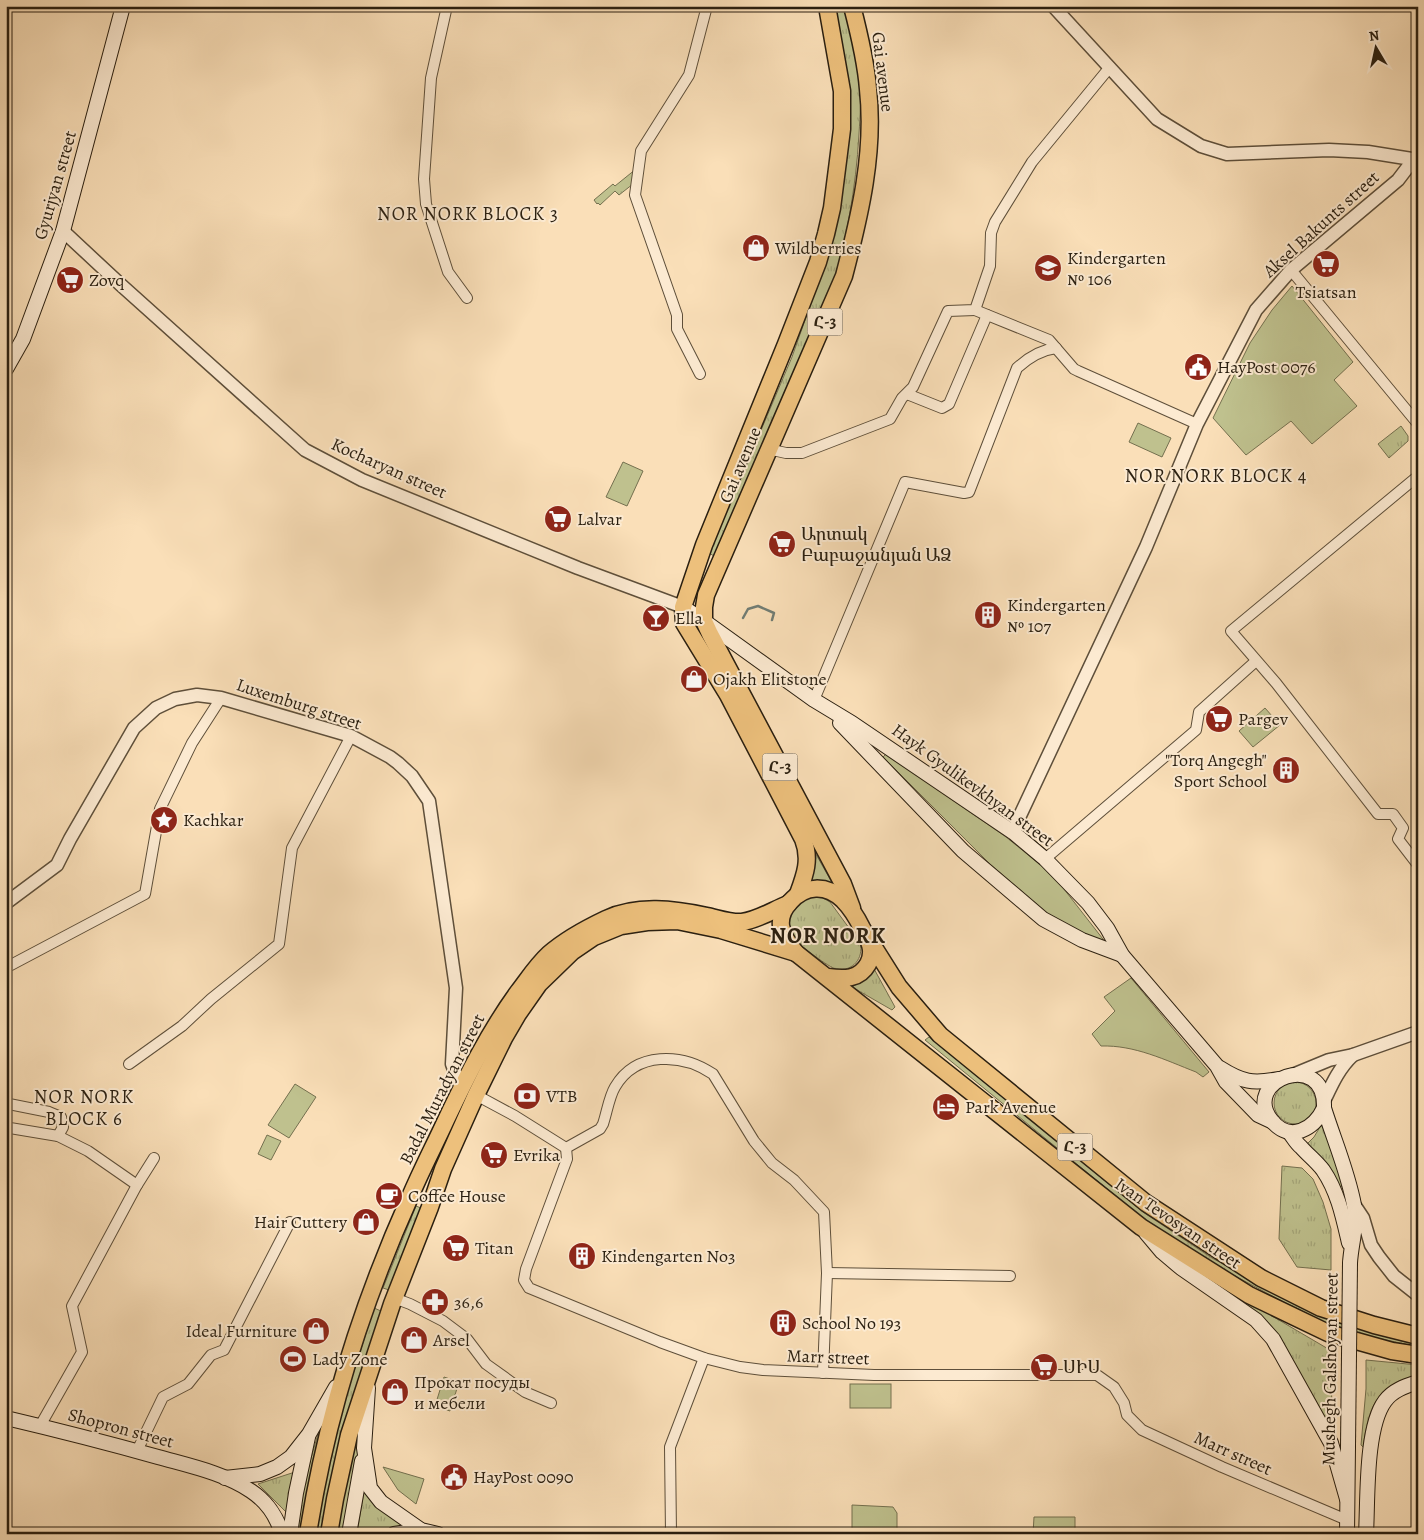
<svg xmlns="http://www.w3.org/2000/svg" width="1424" height="1540" viewBox="0 0 1424 1540" font-family="Alegreya,'Noto Serif Armenian',serif">
  <style>
    .grass { fill: url(#grass-tufts); stroke: #74704f }
    .park { fill: #bfc18e; stroke: #74704f }
    .lines { fill: none; stroke-linecap: round; stroke-linejoin: round }
    .stream { stroke: #717d74; stroke-width: 2.5 }
    .minor-casing { stroke: #5e4f3a; stroke-width: 12 }
    .tertiary-casing { stroke: #5e4f3a; stroke-width: 15 }
    .secondary-casing { stroke: #2a1f10; stroke-width: 16 }
    .primary-casing { stroke: #2a1f10; stroke-width: 19 }
    .minor { stroke: #fcead1; stroke-width: 10 }
    .tertiary { stroke: #fcead1; stroke-width: 12 }
    .secondary { stroke: #fcead1; stroke-width: 14 }
    .primary { stroke: #edc07c; stroke-width: 16 }
    .secondary-bridge-casing { stroke: #2a1f10; stroke-width: 16; stroke-linecap: butt }
    .secondary-bridge { stroke: #fcead1; stroke-width: 14 }
    .labels { text-anchor: middle; dominant-baseline: central; stroke-width: 4; stroke-linejoin: round; paint-order: stroke }
    .shield { fill: #fcead1; stroke: #695c4a; stroke-width: 1 }
    .shield-label { font-size: 16px; font-weight: bold; fill: #2a1f10 }
    .street-label { font-size: 18px; fill: #2a1f10; stroke: #fcead1 }
    .poi-label { font-size: 18px; fill: #2a1f10; stroke: #fcead1; text-anchor: start }
    .neighbourhood-label { font-size: 19px; letter-spacing: 1px; fill: #2a1f10; stroke: #fcead1 }
    .district-label { font-size: 22px; font-weight: bold; letter-spacing: 1px; fill: #2a1f10; stroke: #fcead1 }
  </style>
  <defs>
    <pattern id="grass-tufts" width="24" height="20" patternUnits="userSpaceOnUse" patternTransform="scale(1.25)"><rect width="24" height="20" fill="#bfc18e"/><path d="M3 7l-1-3M5 7V3M7 7l1-3M15 17l-1-3M17 17v-4M19 17l1-3" fill="none" stroke="#a4a579"/></pattern>
  </defs>
  <rect width="100%" height="100%" fill="#fadfb8"/>
  <filter id="stains"><feTurbulence type="fractalNoise" baseFrequency=".004" numOctaves="4"/><feColorMatrix values="0 0 0 0 .2 0 0 0 0 .09 0 0 0 0 .02 0 0 0 .5 -.17"/></filter>
  <radialGradient id="worn" r=".72"><stop offset=".6" stop-color="#630" stop-opacity="0"/><stop offset="1" stop-color="#630" stop-opacity=".3"/></radialGradient>
  <g class="grass">
    <path d="M834,6H844C849,29 857,53 859,77C862,96 860,115 859,134C856,189 846,241 831,295L714,556L709,553L792,357L816,289L831,240L849,100L848,76Z"/>
    <polygon points="636,169 633,184 619,195 615,191 600,205 598,203 597,204 594,200 613,184 615,186"/>
    <polygon points="1401,426 1408,436 1408,441 1389,458 1378,444"/>
    <polygon points="813,849 835,888 806,884"/>
    <path d="M815,897L823,898L830,902L860,943C864,958 853,972 836,969C830,968 800,946 795,940C789,934 788,922 791,914C794,904 805,898 815,897Z"/>
    <polygon points="873,967 895,1007 892,1010 852,987 860,982"/>
    <polygon points="929,1037 1143,1212 1212,1258 1251,1279 1418,1342 1418,1347 1373,1337 1317,1320 1209,1262 1139,1215 925,1040"/>
    <circle cx="1295" cy="1103" r="21"/>
    <polygon points="1323,1122 1343,1183 1340,1189 1321,1158 1307,1144 1314,1137"/>
    <polygon points="1282,1166 1302,1168 1313,1179 1323,1202 1331,1229 1331,1270 1297,1267 1279,1239"/>
    <polygon points="416,1206 421,1208 389,1290 383,1288"/>
    <polygon points="1180,1262 1330,1350 1333,1435 1287,1351"/>
    <polygon points="374,1308 381,1311 352,1401 322,1534 315,1534 318,1511 345,1399"/>
    <path d="M1366,1360L1418,1365V1375C1375,1387 1369,1406 1363,1447L1361,1445L1366,1389Z"/>
    <polygon points="321,1423 324,1424 303,1534 294,1534 308,1469"/>
    <polygon points="356,1440 359,1440 358,1458 344,1534 335,1534"/>
    <polygon points="295,1472 287,1513 258,1484"/>
    <polygon points="364,1491 407,1527 377,1534 357,1534"/>
  </g>
  <g class="park">
    <polygon points="1292,286 1353,362 1334,380 1357,406 1312,444 1291,421 1246,455 1213,418 1250,343 1272,310"/>
    <polygon points="1138,423 1171,438 1162,457 1129,442"/>
    <polygon points="623,462 643,471 627,506 606,497"/>
    <polygon points="1265,708 1280,725 1253,747 1239,731"/>
    <polygon points="886,754 1006,837 1053,875 1106,943 1084,934 1047,913 991,865 883,757"/>
    <path d="M1131,978L1209,1072L1203,1077L1196,1072C1165,1060 1135,1045 1101,1046L1092,1034L1115,1011L1104,997Z"/>
    <polygon points="295,1084 316,1097 289,1138 268,1125"/>
    <polygon points="267,1135 281,1141 271,1160 258,1154"/>
    <polygon points="444,1377 459,1382 450,1411 435,1406"/>
    <rect x="850" y="1384" width="41" height="24"/>
    <polygon points="383,1467 424,1479 416,1504 398,1490"/>
    <polygon points="852,1505 893,1507 897,1513 897,1534 852,1534"/>
    <polygon points="1034,1517 1075,1517 1075,1534 1033,1534"/>
  </g>
  <g class="lines">
    <polyline class="stream" points="743,618 748,609 758,606 774,613 772,620"/>
    <g class="minor-casing">
      <g id="minor">
        <polyline points="447,6 431,78 424,179 426,204 448,272 467,298"/>
        <polyline points="1291,270 1418,424"/>
        <polyline points="975,310 1049,340 1074,369 1078,371 1197,424"/>
        <polyline points="700,374 677,329 677,315 635,195 641,151 689,75 707,6"/>
        <polyline points="907,394 942,408 949,404 987,315"/>
        <polyline points="768,449 786,453 802,453 890,419 902,398 913,387 948,311 975,310 990,266 991,233 995,222 1032,162 1110,67"/>
        <polyline points="1418,476 1231,631 1276,683 1378,814 1393,814 1403,828 1398,839 1418,865"/>
        <path d="M814,700L905,482L964,493L969,492L1017,368C1028,358 1040,350 1056,348"/>
        <polyline points="1045,859 1196,730 1199,712 1256,661"/>
        <polyline points="9,966 145,894 160,809 192,743 221,698"/>
        <polyline points="129,1064 182,1026 211,999 279,944 292,848 351,736"/>
        <polyline points="476,1095 515,1116 566,1148"/>
        <polyline points="6,1106 9,1104 49,1112 61,1117 63,1127 58,1136"/>
        <polyline points="6,1131 10,1128 58,1136 88,1151 137,1185"/>
        <polyline points="566,1148 567,1159 526,1269 524,1280 529,1288 660,1342 704,1358 740,1367 763,1370 874,1375 1097,1375 1114,1387 1124,1403 1127,1415 1142,1430 1222,1467 1347,1520"/>
        <path d="M566,1148L600,1129L603,1124C607,1112 609,1097 615,1087C636,1051 682,1053 713,1074L754,1141L772,1163L794,1180L824,1212L827,1273L823,1373"/>
        <polyline points="827,1273 1010,1276"/>
        <polyline points="394,1298 410,1304 443,1321 467,1339 486,1364 525,1392 551,1403"/>
        <polyline points="40,1426 82,1352 72,1306 137,1185 154,1158"/>
        <polyline points="137,1451 163,1397 188,1384 211,1355 224,1350 290,1222"/>
        <polyline points="671,1534 670,1447 704,1358"/>
      </g>
    </g>
    <g class="tertiary-casing">
      <g id="tertiary">
        <polyline points="1053,6 1157,119 1201,146 1227,154 1329,150 1368,152 1418,160"/>
        <polyline points="63,231 121,285 305,450 362,480 578,568 683,607"/>
        <polyline points="1014,833 1017,822 1146,547 1197,424 1256,310 1291,270 1398,180 1414,159"/>
        <polyline points="6,903 57,865 70,839 134,728 156,708 175,699 197,695 221,698 351,736 390,757 398,763 412,776 429,801 456,988 452,1064 461,1088"/>
        <polyline points="1295,1074 1329,1060 1353,1055 1418,1032"/>
        <path d="M1324,1101C1332,1084 1339,1068 1353,1055"/>
        <polyline points="1355,1206 1363,1218 1371,1245 1379,1257 1394,1276 1418,1295"/>
      </g>
    </g>
    <g class="secondary-casing">
      <g id="secondary">
        <polyline points="6,369 23,339 63,231 123,6"/>
        <polyline points="683,607 704,621 814,700 852,723 1014,833 1045,859 1088,903 1107,928 1122,955 1217,1066 1226,1082 1258,1115 1273,1122"/>
        <polyline points="840,723 963,851 1043,919 1082,940 1122,955"/>
        <path d="M1220,1068C1242,1082 1253,1084 1278,1079"/>
        <path d="M1324,1108C1314,1129 1290,1143 1272,1121C1239,1080 1326,1048 1324,1108C1334,1140 1348,1172 1354,1205C1358,1224 1351,1244 1350,1263"/>
        <path d="M1289,1132C1293,1137 1296,1143 1301,1147C1308,1155 1316,1161 1323,1170C1338,1192 1343,1217 1349,1243"/>
        <polyline points="1146,1233 1162,1252 1181,1268 1256,1320 1273,1339 1331,1443 1347,1499"/>
        <polyline points="368,1388 364,1448 370,1488 381,1502 421,1530 438,1534"/>
        <path d="M6,1418C57,1430 108,1443 158,1457C190,1466 224,1473 251,1491C266,1501 277,1517 282,1534"/>
        <polyline points="225,1478 260,1474 277,1467 291,1457 309,1434 336,1387"/>
        <polyline points="290,1534 296,1493 308,1437"/>
        <polyline points="349,1534 362,1461"/>
        <polyline points="394,1534 421,1530"/>
        <polyline points="1347,1534 1348,1447"/>
        <path d="M1366,1534C1368,1500 1365,1428 1385,1401C1393,1390 1406,1386 1418,1382"/>
      </g>
    </g>
    <g class="primary-casing">
      <g id="primary">
        <path d="M852,6C859,33 866,62 868,89C875,152 860,215 844,276L706,595L704,607V621L710,634L843,884L852,908"/>
        <path d="M798,894C805,875 811,859 803,839L728,695L684,623L683,607L704,545L786,344L818,262L826,234L832,208L839,153L842,129V91L827,6"/>
        <polyline points="870,941 899,987 940,1035 1146,1203 1261,1278 1321,1308 1374,1325 1418,1336"/>
        <path d="M828,977C844,979 859,980 868,964C875,951 869,940 862,928C857,918 851,908 843,900C826,884 805,885 790,902C783,909 780,917 781,926C783,937 789,945 796,953L1141,1227L1249,1295L1328,1333L1392,1351L1418,1355"/>
        <path d="M308,1534C326,1418 362,1304 410,1197C421,1171 434,1146 446,1120C467,1076 489,1032 518,992C528,979 537,965 549,954C566,939 587,928 606,919C637,904 675,909 707,916C717,918 731,923 742,922C758,920 773,910 788,904"/>
        <polyline points="329,1534 335,1499 349,1435 392,1304 430,1207 443,1169 476,1095 504,1038 518,1014 539,984 572,952 594,937 621,926 647,922 677,921 721,930 796,953"/>
      </g>
    </g>
    <use href="#minor" class="minor"/>
    <use href="#tertiary" class="tertiary"/>
    <use href="#secondary" class="secondary"/>
    <use href="#primary" class="primary"/>
    <g class="secondary-bridge-casing">
      <polyline id="secondary-bridge" points="1348,1447 1350,1263"/>
    </g>
    <use href="#secondary-bridge" class="secondary-bridge"/>
  </g>
  <defs>
    <g id="shop-disc" transform="scale(1.4375)"><circle r="9.5" fill="#8f2418" stroke="#fcead1"/><path d="M-5-2.5h2.3a2.7 3.5 0 0 1 5.4 0H5L5.5 6h-11ZM-1.5-2.5h3a1.5 2.3 0 0 0-3 0Z" fill="#fff"/></g>
    <g id="supermarket-disc" transform="scale(1.4375)"><circle r="9.5" fill="#8f2418" stroke="#fcead1"/><path d="M-6-5.5h2.5l.6 2H6L4.5 2H-2.5L-4.4-4H-6ZM-1.5 3.2a1.3 1.3 0 1 0 .1 0ZM3 3.2a1.3 1.3 0 1 0 .1 0Z" fill="#fff"/></g>
    <g id="school-disc" transform="scale(1.4375)"><circle r="9.5" fill="#8f2418" stroke="#fcead1"/><path d="M0-5L7-2L0 1L-7-2ZM-4 1L0 2.5L4 1V4Q0 6-4 4Z" fill="#fff"/></g>
    <g id="civic-disc" transform="scale(1.4375)"><circle r="9.5" fill="#8f2418" stroke="#fcead1"/><path d="M-.6-6.5H3V-4.5H.6V-3L4-1V1h2V6H-6V1h2V-1L-.6-3ZM-1.2 2.5V6h2.4V2.5Z" fill="#fff"/></g>
    <g id="building-disc" transform="scale(1.4375)"><circle r="9.5" fill="#8f2418" stroke="#fcead1"/><path d="M-4-6H4V6H1V3H-1V6H-4ZM-2.5-4.3h1.7v1.8h-1.7ZM.8-4.3h1.7v1.8H.8ZM-2.5-1h1.7V.8h-1.7ZM.8-1h1.7V.8H.8Z" fill="#fff"/></g>
    <g id="bar-disc" transform="scale(1.4375)"><circle r="9.5" fill="#8f2418" stroke="#fcead1"/><path d="M-6-5H6L.8 .8V4.5H3.5V6h-7V4.5H-.8V.8Z" fill="#fff"/></g>
    <g id="sight-disc" transform="scale(1.4375)"><circle r="9.5" fill="#8f2418" stroke="#fcead1"/><path d="M0-6L1.8-2.2L6-1.7L2.9 1.2L3.7 5.4L0 3.3L-3.7 5.4L-2.9 1.2L-6-1.7L-1.8-2.2Z" fill="#fff"/></g>
    <g id="bank-disc" transform="scale(1.4375)"><circle r="9.5" fill="#8f2418" stroke="#fcead1"/><path d="M-6-4H6V4H-6ZM0-2.3a2.3 2.3 0 1 0 0 4.6a2.3 2.3 0 1 0 0-4.6Z" fill="#fff"/></g>
    <g id="hotel-disc" transform="scale(1.4375)"><circle r="9.5" fill="#8f2418" stroke="#fcead1"/><path d="M-6-4.5h1.5V1H6V5H4.5V3h-9V5H-6ZM-4 0a1.8 1.8 0 1 1 3.6 0ZM.5 0V-2.5h3Q6-2.5 6 0Z" fill="#fff"/></g>
    <g id="cafe-disc" transform="scale(1.4375)"><circle r="9.5" fill="#8f2418" stroke="#fcead1"/><path d="M-5.5-4.5H6V0H3Q3 3.5 0 3.5H-2.5Q-5.5 3.5-5.5 0ZM3-3.2v2h1.7v-2ZM-6 4.5H4V6H-6Z" fill="#fff"/></g>
    <g id="pharmacy-disc" transform="scale(1.4375)"><circle r="9.5" fill="#8f2418" stroke="#fcead1"/><path d="M-2-6h4v4h4v4h-4v4h-4v-4h-4v-4h4Z" fill="#fff"/></g>
    <g id="stadium-disc" transform="scale(1.4375)"><circle r="9.5" fill="#8f2418" stroke="#fcead1"/><path d="M0-5a6.5 5 0 1 0 0 10a6.5 5 0 1 0 0-10ZM-3.5-1.8h7v3.6h-7Z" fill="#fff"/></g>
  </defs>
  <g fill-rule="evenodd">
    <use href="#shop-disc" x="756" y="248"/>
    <use href="#supermarket-disc" x="1326" y="264"/>
    <use href="#school-disc" x="1048" y="268"/>
    <use href="#supermarket-disc" x="70" y="280"/>
    <use href="#civic-disc" x="1198" y="367"/>
    <use href="#supermarket-disc" x="558" y="519"/>
    <use href="#supermarket-disc" x="782" y="544"/>
    <use href="#building-disc" x="988" y="615"/>
    <use href="#bar-disc" x="656" y="618"/>
    <use href="#shop-disc" x="694" y="679"/>
    <use href="#supermarket-disc" x="1219" y="719"/>
    <use href="#building-disc" x="1286" y="770"/>
    <use href="#sight-disc" x="164" y="820"/>
    <use href="#bank-disc" x="527" y="1096"/>
    <use href="#hotel-disc" x="946" y="1107"/>
    <use href="#supermarket-disc" x="494" y="1155"/>
    <use href="#cafe-disc" x="389" y="1196"/>
    <use href="#shop-disc" x="366" y="1222"/>
    <use href="#supermarket-disc" x="456" y="1248"/>
    <use href="#building-disc" x="582" y="1256"/>
    <use href="#pharmacy-disc" x="435" y="1302"/>
    <use href="#building-disc" x="783" y="1323"/>
    <use href="#shop-disc" x="316" y="1331"/>
    <use href="#shop-disc" x="414" y="1340"/>
    <use href="#stadium-disc" x="293" y="1359"/>
    <use href="#supermarket-disc" x="1044" y="1367"/>
    <use href="#shop-disc" x="395" y="1392"/>
    <use href="#civic-disc" x="454" y="1477"/>
  </g>
  <g class="labels">
    <g class="shield">
      <rect x="807.5" y="308.5" width="35" height="27" rx="4"/>
      <rect x="762.5" y="753.5" width="35" height="27" rx="4"/>
      <rect x="1057.5" y="1133.5" width="35" height="27" rx="4"/>
    </g>
    <g class="shield-label">
      <text x="825" y="322">Հ-3</text>
      <text x="780" y="767">Հ-3</text>
      <text x="1075" y="1147">Հ-3</text>
    </g>
    <g class="street-label">
      <text transform="translate(883 72) rotate(83)">Gai avenue</text>
      <text transform="translate(55 185) rotate(-74)">Gyurjyan street</text>
      <text transform="translate(1321 224) rotate(-42)">Aksel Bakunts street</text>
      <text transform="translate(740 465) rotate(-67)">Gai avenue</text>
      <text transform="translate(389 468) rotate(24)">Kocharyan street</text>
      <text transform="translate(299 704) rotate(18)">Luxemburg street</text>
      <text transform="translate(973 785) rotate(36)">Hayk Gyulikevkhyan street</text>
      <text transform="translate(442 1089) rotate(-63)">Badal Muradyan street</text>
      <text transform="translate(1178 1223) rotate(34)">Ivan Tevosyan street</text>
      <text transform="translate(828 1357) rotate(2)">Marr street</text>
      <text transform="translate(1330 1369) rotate(-89)">Mushegh Galshoyan street</text>
      <text transform="translate(121 1428) rotate(15)">Shopron street</text>
      <text transform="translate(1233 1453) rotate(24)">Marr street</text>
    </g>
    <g class="poi-label">
      <text x="775" y="248">Wildberries</text>
      <text x="1067" y="258">Kindergarten<tspan x="1067" dy="21">№ 106</tspan></text>
      <text x="89" y="280">Zovq</text>
      <text x="1326" y="292" text-anchor="middle">Tsiatsan</text>
      <text x="1217" y="367">HayPost 0076</text>
      <text x="577" y="519">Lalvar</text>
      <text x="801" y="534">Արտակ<tspan x="801" dy="21">Բաբաջանյան ԱՁ</tspan></text>
      <text x="1007" y="605">Kindergarten<tspan x="1007" dy="21">№ 107</tspan></text>
      <text x="675" y="618">Ella</text>
      <text x="713" y="679">Ojakh Elitstone</text>
      <text x="1238" y="719">Pargev</text>
      <text x="1267" y="760" text-anchor="end">"Torq Angegh"<tspan x="1267" dy="21">Sport School</tspan></text>
      <text x="183" y="820">Kachkar</text>
      <text x="546" y="1096">VTB</text>
      <text x="965" y="1107">Park Avenue</text>
      <text x="513" y="1155">Evrika</text>
      <text x="408" y="1196">Coffee House</text>
      <text x="347" y="1222" text-anchor="end">Hair Cuttery</text>
      <text x="475" y="1248">Titan</text>
      <text x="601" y="1256">Kindengarten No3</text>
      <text x="454" y="1302">36,6</text>
      <text x="802" y="1323">School No 193</text>
      <text x="297" y="1331" text-anchor="end">Ideal Furniture</text>
      <text x="433" y="1340">Arsel</text>
      <text x="312" y="1359">Lady Zone</text>
      <text x="1063" y="1367">ՍԻՍ</text>
      <text x="414" y="1382">Прокат посуды<tspan x="414" dy="21">и мебели</tspan></text>
      <text x="473" y="1477">HayPost 0090</text>
    </g>
    <g class="neighbourhood-label">
      <text x="468" y="214">NOR NORK BLOCK 3</text>
      <text x="1216" y="476">NOR NORK BLOCK 4</text>
      <text x="84" y="1097">NOR NORK<tspan x="84" dy="22">BLOCK 6</tspan></text>
    </g>
    <g class="district-label">
      <text x="828" y="936">NOR NORK</text>
    </g>
  </g>
  <rect width="1424" height="1540" fill="none" stroke="#fadfb8" stroke-width="25"/>
  <rect x="8" y="8" width="1409" height="1525" fill="none" stroke="#2a1f10" stroke-width="2.5"/>
  <rect x="12" y="12" width="1399" height="1515" fill="none" stroke="#2a1f10"/>
  <g transform="translate(1376 48) rotate(351)" stroke="#fcead1" stroke-width="4" paint-order="stroke">
  <path d="M0-4L9 19L0 12L-9 19Z" fill="#2a1f10"/>
  <text y="-8" font-size="14" font-weight="bold" text-anchor="middle" fill="#2a1f10">N</text>
  </g>
  <rect width="100%" height="100%" filter="url(#stains)"/>
  <rect width="100%" height="100%" fill="url(#worn)"/>
</svg>
